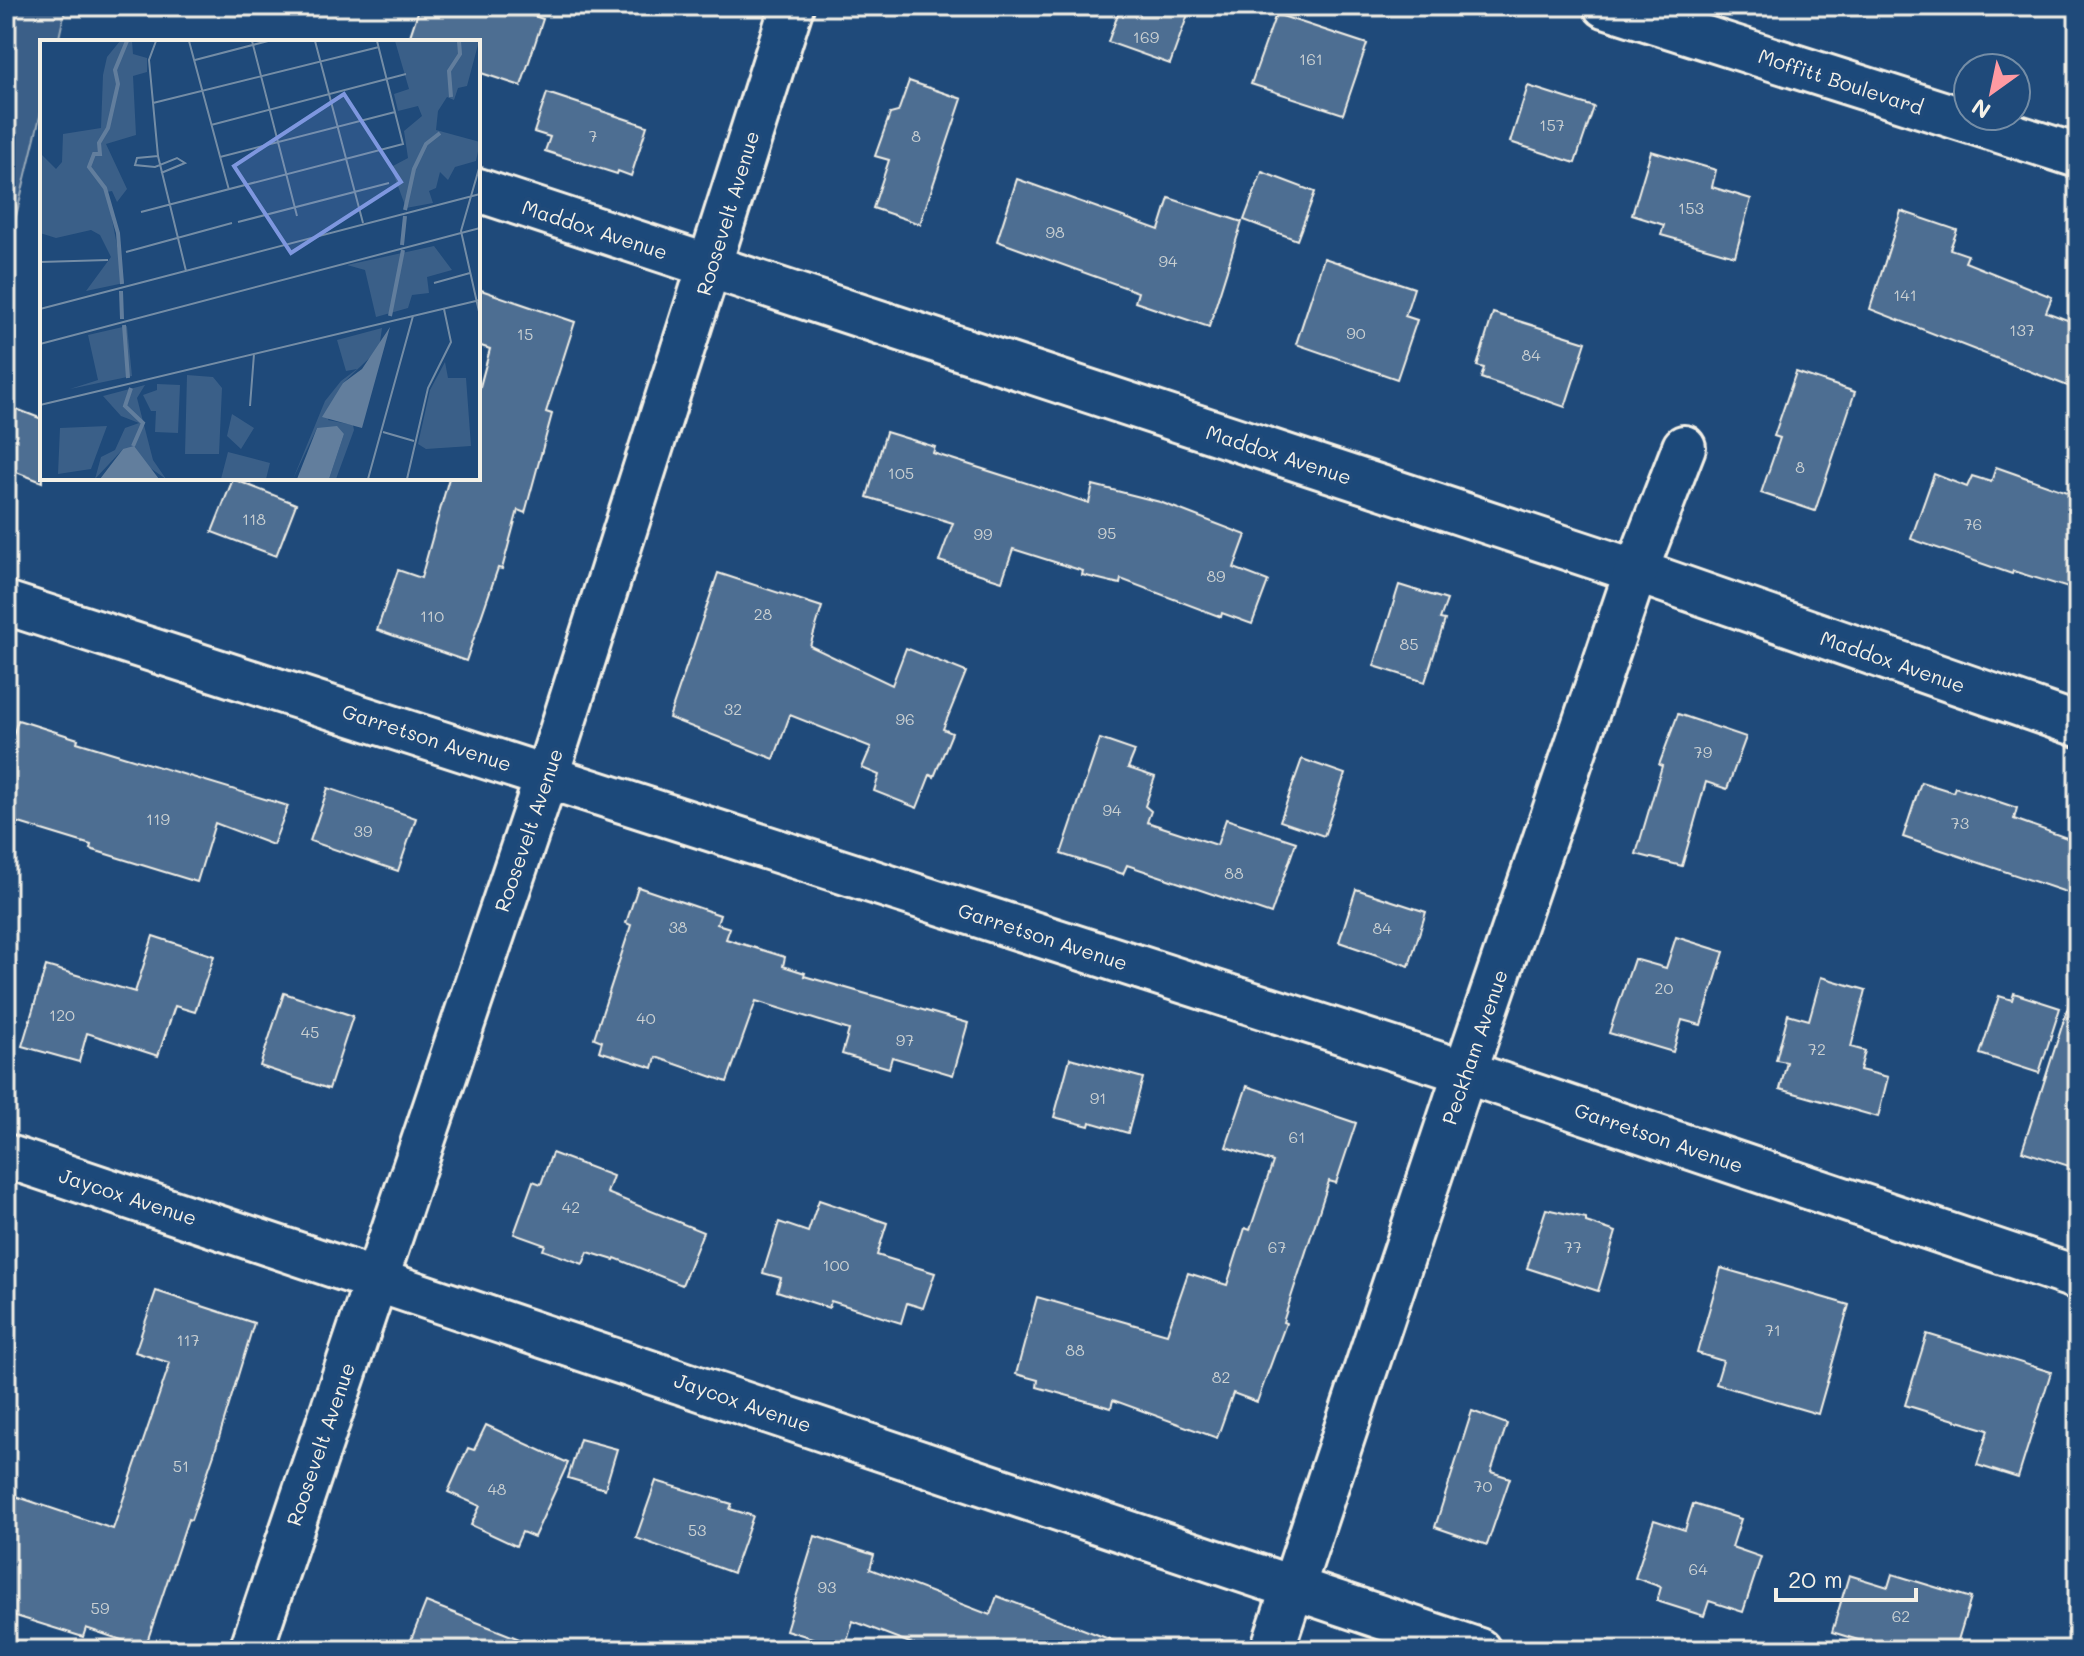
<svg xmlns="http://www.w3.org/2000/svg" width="2084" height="1656" viewBox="0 0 2084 1656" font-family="Mali,sans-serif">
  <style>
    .green { fill: #3a5f88; stroke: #97a8b8; stroke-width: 2 }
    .building { fill: #4d6e92; stroke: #f4f1e8; stroke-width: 2 }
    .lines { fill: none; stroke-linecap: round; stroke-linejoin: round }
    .street-casing { stroke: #f4f1e8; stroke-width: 48 }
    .street { stroke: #1f4a7a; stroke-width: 42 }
    .labels { text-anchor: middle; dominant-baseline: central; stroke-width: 8; stroke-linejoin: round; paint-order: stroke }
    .number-label { font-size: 16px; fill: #cad0d2 }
    .street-label { font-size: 20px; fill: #f4f1e8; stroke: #1f4a7a }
    .inset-river { fill: none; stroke: #627e9d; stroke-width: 4 }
    .inset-road { fill: none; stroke: #748da6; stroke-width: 2 }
    .view { fill: #7e97df; fill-opacity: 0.15; stroke: #7e97df; stroke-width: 4 }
    .inset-edge { fill: none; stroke: #f4f1e8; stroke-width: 4 }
  </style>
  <rect width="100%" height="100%" fill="#1f4a7a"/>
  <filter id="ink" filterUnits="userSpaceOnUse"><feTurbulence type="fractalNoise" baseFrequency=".0125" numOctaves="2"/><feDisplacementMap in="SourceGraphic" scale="16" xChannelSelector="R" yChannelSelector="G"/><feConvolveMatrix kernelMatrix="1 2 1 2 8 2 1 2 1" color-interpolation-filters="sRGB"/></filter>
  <g filter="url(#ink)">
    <polygon class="green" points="6,6 66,6 58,42 42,42 42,108 6,258"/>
    <g class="building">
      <polygon points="420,6 505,6 543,19 521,86 478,72 478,42 408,42"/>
      <polygon points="1121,6 1191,6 1170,64 1108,42"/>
      <polygon points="1276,14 1367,44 1343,114 1251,84"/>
      <polygon points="909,81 962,99 920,224 873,208 889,160 875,156 890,114 898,112"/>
      <polygon points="1528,86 1594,107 1575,163 1510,142"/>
      <polygon points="547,93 647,126 631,176 618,171 617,174 545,151 550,137 534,132"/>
      <polygon points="1651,151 1716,170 1712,187 1751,199 1735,256 1661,235 1664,225 1632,215"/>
      <polygon points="1262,172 1315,192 1297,240 1244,220"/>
      <polygon points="1017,179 1159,230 1169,198 1242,222 1209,327 1135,302 1138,292 997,241"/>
      <polygon points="1901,211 1957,230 1950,249 1968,255 1965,262 2052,297 2046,312 2078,324 2078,390 1870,309"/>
      <polygon points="1324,258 1414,288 1405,316 1417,320 1397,379 1296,344"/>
      <polygon points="478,289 575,322 546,412 552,414 525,513 518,510 502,569 498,568 466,661 377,630 398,570 421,578 449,478 478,478 478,394 490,349 478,345"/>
      <polygon points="1493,313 1586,342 1565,407 1481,378 1484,368 1477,366"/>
      <polygon points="1796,372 1855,392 1815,511 1761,493 1780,438 1774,436"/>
      <polygon points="6,405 42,419 42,482 6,468"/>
      <polygon points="886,432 935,447 933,453 1089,503 1093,485 1160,502 1246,535 1234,568 1268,581 1252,624 1222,613 1221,617 1121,579 1120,584 1082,575 1083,571 1013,549 1002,581 939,561 953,523 867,497"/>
      <polygon points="1996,467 2078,496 2078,591 2013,571 2012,574 1911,539 1934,474 1967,487 1972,476 1991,482"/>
      <polygon points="233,479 296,504 276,556 212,532"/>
      <polygon points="718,573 822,607 810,646 892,685 906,648 966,672 943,729 952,733 934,777 930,775 917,808 874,791 879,775 862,768 871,747 790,715 774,759 669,718"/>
      <polygon points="1399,585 1447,600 1440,619 1445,620 1425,682 1374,666"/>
      <polygon points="1678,714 1746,737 1727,789 1706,782 1682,866 1636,854 1662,766 1659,765"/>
      <polygon points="18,720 78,739 77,742 288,806 273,845 215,823 197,882 90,849 91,845 6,819 6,758"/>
      <polygon points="1100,739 1135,751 1128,768 1155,777 1145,806 1151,811 1147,822 1217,845 1226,819 1296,842 1271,914 1127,865 1123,874 1061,854"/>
      <polygon points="1302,759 1345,774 1324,836 1280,821"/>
      <polygon points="1921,782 1953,792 1955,787 2017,808 2014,819 2078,842 2078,896 1903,837"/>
      <polygon points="328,788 416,818 398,871 310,841"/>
      <polygon points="638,887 720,915 717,924 730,928 726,939 785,957 783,966 805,973 804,976 968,1023 953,1075 892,1057 889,1068 842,1054 849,1030 756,1001 727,1082 656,1057 653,1068 599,1051 602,1041 594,1038 631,925 626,923"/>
      <polygon points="1356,889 1426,912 1409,966 1339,942"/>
      <polygon points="153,936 214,956 195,1012 175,1006 158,1056 87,1033 79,1062 22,1046 46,966 135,992"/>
      <polygon points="1676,937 1724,952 1701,1025 1682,1020 1673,1052 1609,1033 1634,959 1666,968"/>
      <polygon points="1821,977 1866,990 1851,1047 1865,1051 1860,1070 1888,1077 1878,1117 1780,1089 1787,1062 1776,1060 1788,1014 1809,1020"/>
      <polygon points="284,993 353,1016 329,1089 260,1066"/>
      <polygon points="2014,993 2060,1008 2039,1073 1980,1054 1999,996 2012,1000"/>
      <polygon points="2070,1001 2078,1002 2078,1169 2022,1151"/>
      <polygon points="1070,1058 1143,1078 1128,1133 1090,1122 1089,1126 1054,1117"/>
      <polygon points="1247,1086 1356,1123 1336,1183 1329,1181 1283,1322 1286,1323 1257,1402 1233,1393 1217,1438 1113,1400 1111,1408 1037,1387 1038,1380 1016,1374 1037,1297 1167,1334 1188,1273 1227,1285 1245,1228 1250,1230 1273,1162 1226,1147"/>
      <polygon points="552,1153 613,1176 607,1193 703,1232 682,1285 615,1258 614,1260 588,1252 583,1264 543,1250 545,1245 514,1234 533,1181 541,1184"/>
      <polygon points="819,1200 887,1223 877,1255 935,1273 923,1308 907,1303 901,1323 831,1301 829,1308 777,1291 781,1278 763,1273 779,1222 808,1232"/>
      <polygon points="1546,1209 1586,1218 1586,1222 1616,1232 1598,1291 1527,1268"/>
      <polygon points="1721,1268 1849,1305 1818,1414 1716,1384 1723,1361 1697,1353"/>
      <polygon points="156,1291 254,1323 214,1454 191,1520 188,1519 145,1648 86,1628 83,1637 6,1613 6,1493 113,1529 170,1363 135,1352"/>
      <polygon points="1927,1334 2051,1372 2018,1478 1977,1465 1988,1430 1905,1405"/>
      <polygon points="1472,1411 1507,1424 1491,1472 1510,1478 1487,1545 1435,1527"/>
      <polygon points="486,1425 568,1463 534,1537 522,1532 516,1546 471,1525 480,1506 448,1492 468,1448 474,1450"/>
      <polygon points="580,1439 617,1449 605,1489 568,1478"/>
      <polygon points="656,1481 732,1504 730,1509 753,1516 733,1573 636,1538"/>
      <polygon points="1693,1504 1741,1519 1732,1547 1761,1557 1743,1612 1709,1601 1704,1616 1657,1601 1661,1587 1635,1578 1654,1520 1685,1530"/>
      <polygon points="815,1536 874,1555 870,1569 990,1615 997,1596 1130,1647 1129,1650 928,1650 853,1621 845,1648 786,1630"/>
      <polygon points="1892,1574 1971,1598 1955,1650 1891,1650 1832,1632 1849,1575 1888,1587"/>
      <polygon points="426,1602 542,1648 542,1650 407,1650"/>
    </g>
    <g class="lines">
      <g class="street-casing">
        <g id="street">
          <polyline points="1605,6 2078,156"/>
          <polyline points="478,190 1636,571 2078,725"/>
          <polyline points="6,603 1465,1072 2078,1278"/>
          <polyline points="6,1156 1479,1650"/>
          <polyline points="251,1650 547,775 792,6"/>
          <polyline points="1272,1650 1465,1072 1636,571 1684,447"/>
        </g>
      </g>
      <use href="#street" class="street"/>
    </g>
  </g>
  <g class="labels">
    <g class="number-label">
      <text x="1146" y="36">169</text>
      <text x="1311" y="58">161</text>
      <text x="1552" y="124">157</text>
      <text x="593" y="135">7</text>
      <text x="916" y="135">8</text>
      <text x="1691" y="207">153</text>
      <text x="1055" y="231">98</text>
      <text x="1168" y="260">94</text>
      <text x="1905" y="294">141</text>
      <text x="2022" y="329">137</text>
      <text x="1356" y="332">90</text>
      <text x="525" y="333">15</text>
      <text x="1531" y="354">84</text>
      <text x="1800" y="466">8</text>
      <text x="901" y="472">105</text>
      <text x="254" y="518">118</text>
      <text x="1973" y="523">76</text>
      <text x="1107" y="532">95</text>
      <text x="983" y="533">99</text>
      <text x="1216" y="575">89</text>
      <text x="763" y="613">28</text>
      <text x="432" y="615">110</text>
      <text x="1409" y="643">85</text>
      <text x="733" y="708">32</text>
      <text x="905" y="718">96</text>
      <text x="1703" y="751">79</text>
      <text x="1112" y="809">94</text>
      <text x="158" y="818">119</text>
      <text x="1960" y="822">73</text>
      <text x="363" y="830">39</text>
      <text x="1234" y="872">88</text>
      <text x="678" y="926">38</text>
      <text x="1382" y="927">84</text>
      <text x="1664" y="987">20</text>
      <text x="62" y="1014">120</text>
      <text x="646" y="1017">40</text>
      <text x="310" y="1031">45</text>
      <text x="905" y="1039">97</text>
      <text x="1817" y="1048">72</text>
      <text x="1098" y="1097">91</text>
      <text x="1297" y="1136">61</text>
      <text x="571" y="1206">42</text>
      <text x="1277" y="1246">67</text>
      <text x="1573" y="1246">77</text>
      <text x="836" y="1264">100</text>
      <text x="1773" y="1329">71</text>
      <text x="188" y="1339">117</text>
      <text x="1075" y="1349">88</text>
      <text x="1221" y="1376">82</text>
      <text x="181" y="1465">51</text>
      <text x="1483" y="1485">70</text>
      <text x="497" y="1488">48</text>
      <text x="697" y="1529">53</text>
      <text x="1698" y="1568">64</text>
      <text x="827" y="1586">93</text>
      <text x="100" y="1607">59</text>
      <text x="1901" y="1615">62</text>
    </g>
    <g class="street-label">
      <text transform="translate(1841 81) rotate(18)">Moffitt Boulevard</text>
      <text transform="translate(727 213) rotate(-73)">Roosevelt Avenue</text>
      <text transform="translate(595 229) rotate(18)">Maddox Avenue</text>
      <text transform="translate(1279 454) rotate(18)">Maddox Avenue</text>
      <text transform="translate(1893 661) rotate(19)">Maddox Avenue</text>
      <text transform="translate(427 737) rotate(18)">Garretson Avenue</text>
      <text transform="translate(528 830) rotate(-71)">Roosevelt Avenue</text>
      <text transform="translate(1043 936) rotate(18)">Garretson Avenue</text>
      <text transform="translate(1474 1047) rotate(-71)">Peckham Avenue</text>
      <text transform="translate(1659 1137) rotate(19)">Garretson Avenue</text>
      <text transform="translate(128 1196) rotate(18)">Jaycox Avenue</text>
      <text transform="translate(743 1402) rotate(19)">Jaycox Avenue</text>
      <text transform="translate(320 1444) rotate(-71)">Roosevelt Avenue</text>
    </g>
  </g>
  <g transform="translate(40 40)">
    <rect width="440" height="440" fill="#1f4a7a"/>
    <path d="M80,1H92L93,14L107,18V32L93,36L96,95L66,104L87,149L77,162L72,151L67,152L84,243L46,251L71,217L60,195L51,190L16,198L0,193V113L16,129L22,122L23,94L61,88L63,35L67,17ZM355,1H439L427,46L418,48L414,60L407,57L398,71L396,90L440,102L436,121L415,127L408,140L400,132L396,148L389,151L393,163L366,168L351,127L368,118L364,91L382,76L378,66L358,71L354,54L369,49ZM394,206L412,230L387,237L389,253L372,255L368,268L336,277L325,230L307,225ZM87,286L92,336L30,349L58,340L48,295ZM342,288L339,309L303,343L288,380L313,385L314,390L296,439H289L304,394L277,388L253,439L285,361L301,341L317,329L306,331L297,300ZM405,322L408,338H426L431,406L386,409L378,404L390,350ZM147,335L173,337L182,348L179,414H145ZM117,344L140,345L138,393L115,392L116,371H111L103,355L117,350ZM105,345L97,358L113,420L126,439L83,409L55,439L61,417L75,410L85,388L99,383L81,376L63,356ZM192,374L214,388L201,409L187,396ZM67,386L51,429L18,434L20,388ZM188,412L230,423L226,439H181Z" fill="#3a5f88"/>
    <path d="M350,287L322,388L282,377L303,343L322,329ZM297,386L304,394L289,439H257L277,388ZM94,406L119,439H60L83,409Z" fill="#627e9d"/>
    <path class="inset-river" d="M411,57L409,31L420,14L419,1M365,170L374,129L386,104L400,93M362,205L365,176M82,244L78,193L65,148L49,127L54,114H60L59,103L68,88L78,44L75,30L87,1M81,251L82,279M350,276L363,210M84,285L88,338M91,348L85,366L103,383L93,406"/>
    <path class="inset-road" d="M116,1L109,20L118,116L146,231M149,1L189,150M212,1L257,176M275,1L323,183M155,20L228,1M113,63L339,7M171,85L366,34M118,116L97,118L95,125L115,127L137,118L145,123L121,133M180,117L355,72M440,125L421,191L440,276M101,172L363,104L337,1M198,182L349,143M86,212L192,183M0,222L68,220M394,243L430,233M0,269L440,154M0,304L440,188M0,365L440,260M210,366L214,314M343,392L374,401M328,439L373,276M367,439L388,348L411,302L404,269"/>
    <path class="view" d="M304,54L361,142L251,213L194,126Z"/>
    <rect width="440" height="440" class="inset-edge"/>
  </g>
  <rect width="2084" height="1656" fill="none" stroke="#1f4a7a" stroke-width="32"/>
  <rect x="16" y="16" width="2052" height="1624" fill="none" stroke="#f4f1e8" stroke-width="3" filter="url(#ink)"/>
  <g transform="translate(1992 92) rotate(213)"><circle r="38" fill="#1f4a7a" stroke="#748da6" stroke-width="2"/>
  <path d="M0-6L14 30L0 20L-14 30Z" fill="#ff9aa2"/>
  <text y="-12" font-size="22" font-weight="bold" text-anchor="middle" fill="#f4f1e8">N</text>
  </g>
  <path d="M1776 1588v12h140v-12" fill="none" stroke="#f4f1e8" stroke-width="4"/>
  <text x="1788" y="1588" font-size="24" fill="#f4f1e8" stroke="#1f4a7a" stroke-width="6" paint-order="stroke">20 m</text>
</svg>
